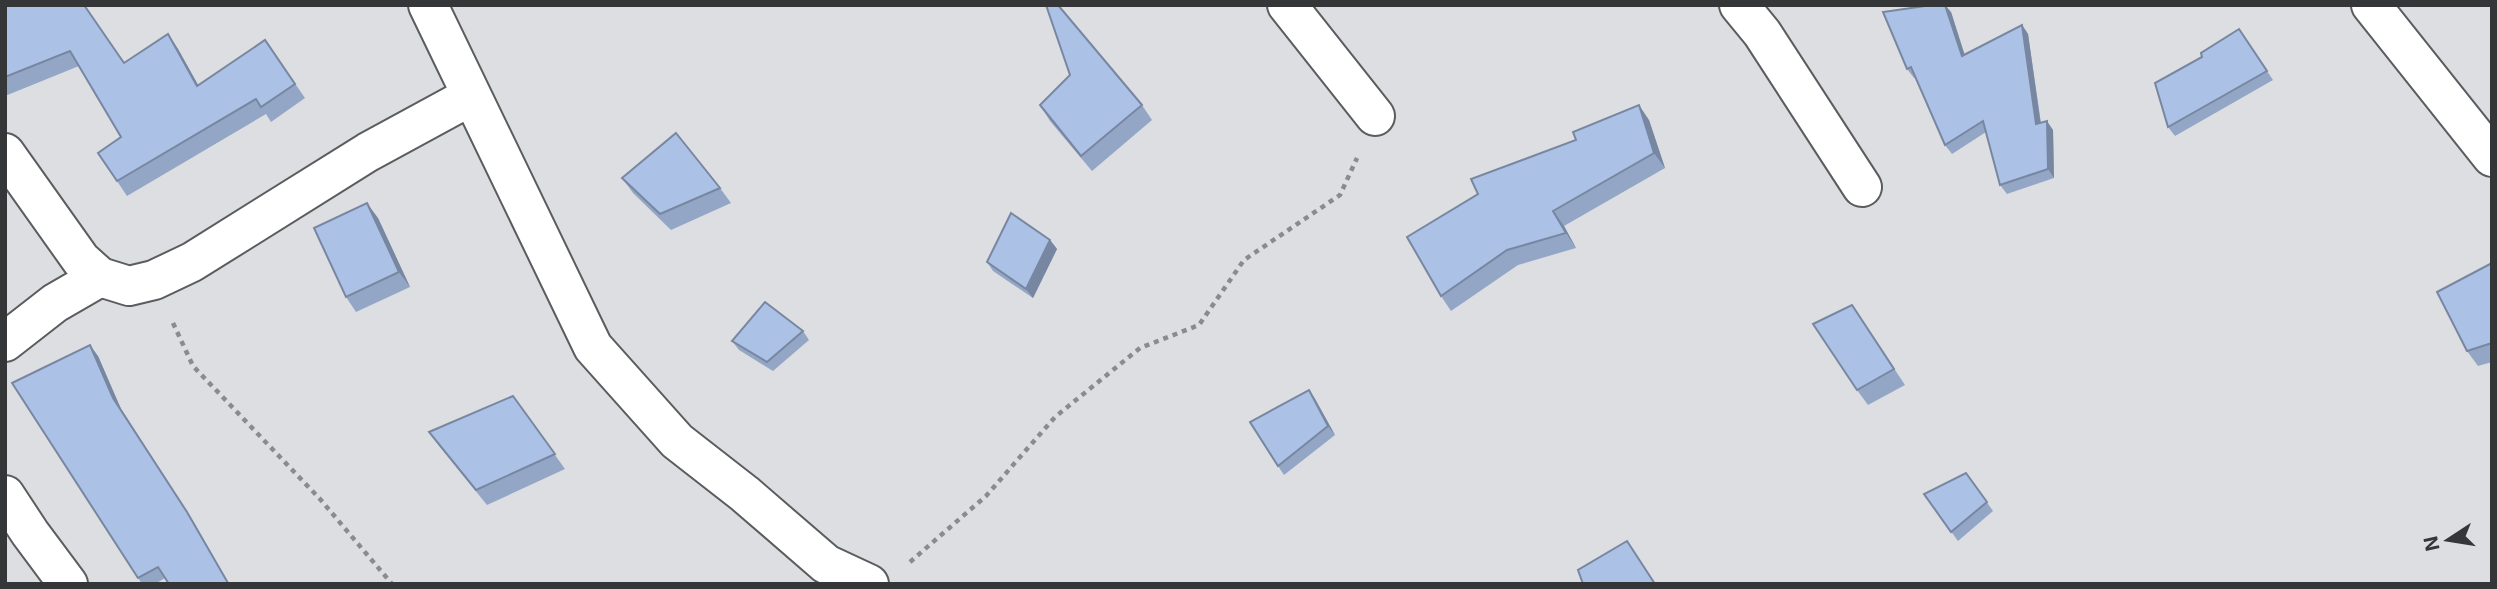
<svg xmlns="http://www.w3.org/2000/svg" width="2497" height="589" viewBox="0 0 2497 589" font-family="Inter,sans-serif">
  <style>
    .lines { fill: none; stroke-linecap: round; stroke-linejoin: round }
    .street-casing { stroke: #5a5c5e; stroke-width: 42 }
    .path { stroke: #8a8b8d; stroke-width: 4.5; stroke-dasharray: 5 5; stroke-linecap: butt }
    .street { stroke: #fff; stroke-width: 38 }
    .wall { fill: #94a6c6 }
    .shaded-wall { fill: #7887a1 }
    .building { fill: #acc1e6; stroke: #7887a1; stroke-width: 2 }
  </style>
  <rect width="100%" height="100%" fill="#dddee1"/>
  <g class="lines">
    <g class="street-casing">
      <g id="street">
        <polyline points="428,5 593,347 677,441 745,494 826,564 869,584"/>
        <polyline points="1287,5 1375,116"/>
        <polyline points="1739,5 1762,33 1862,187"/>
        <polyline points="2371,5 2492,157"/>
        <polyline points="5,153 81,260 100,277 129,286 154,280 192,262 368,152 471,96"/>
        <polyline points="5,342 55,303 100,277"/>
        <polyline points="5,495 30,533 68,584"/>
      </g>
    </g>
    <g class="path">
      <polyline points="173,323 193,366 320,499 392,584"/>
      <polyline points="910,562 986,496 1055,417 1140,348 1199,325 1244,260 1340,195 1357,158"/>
    </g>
    <use href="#street" class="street"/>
  </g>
  <g class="wall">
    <polygon points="5,5 124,63 168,34 178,49 198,85 265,40 305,98 271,122 266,114 127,196 117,181 121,137 79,66 5,96"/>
    <polygon points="1951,12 1964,54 2022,25 2028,34 2041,123 2053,130 2054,178 2007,194 2000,185 1986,132 1952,154 1945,145 1916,77 1914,78 1907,69"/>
    <polygon points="2239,29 2273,80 2175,136 2168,127"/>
    <polygon points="1040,105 1142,105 1152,120 1092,171 1050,121"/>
    <polygon points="1649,120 1665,168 1564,226 1576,248 1518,265 1451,311 1441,296 1478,194"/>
    <polygon points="622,178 720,188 731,203 671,230 633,193"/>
    <polygon points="378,218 410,287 356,312 346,297"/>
    <polygon points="1050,240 1057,249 1033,298 993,271 987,262"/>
    <polygon points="2492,263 2492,362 2478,366 2467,351"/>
    <polygon points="1852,305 1905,385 1868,405 1857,390"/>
    <polygon points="803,331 809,340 773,371 739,350 732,341"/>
    <polygon points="98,356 121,409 194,523 229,584 169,584 165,578 155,584 142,584 12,383"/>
    <polygon points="1309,390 1315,399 1335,435 1284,475 1278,466"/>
    <polygon points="513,396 565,469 487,505 440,447 429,432"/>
    <polygon points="1966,473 1993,511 1958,541 1924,494"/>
  </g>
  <g class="shaded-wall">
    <polygon points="1945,5 1951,12 1968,65 1962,56"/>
    <polygon points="2022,25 2028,34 2042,133 2036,124"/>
    <polygon points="168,34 178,49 207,101 197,86"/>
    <polygon points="1639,105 1649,120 1665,168 1654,153"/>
    <polygon points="2047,121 2053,130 2054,178 2048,169"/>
    <polygon points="367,203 378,218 410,287 399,272"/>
    <polygon points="1553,211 1564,226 1576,248 1566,233"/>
    <polygon points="1050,240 1057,249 1033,298 1026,289"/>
    <polygon points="90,345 98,356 121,409 194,523 229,584 228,583 113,398"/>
    <polygon points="1309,390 1315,399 1335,435 1328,426"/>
  </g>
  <g class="building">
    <polygon points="5,5 84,5 124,63 168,34 197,86 265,40 295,84 261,107 256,99 117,181 98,153 121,137 70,51 5,77"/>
    <polygon points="1046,5 1058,5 1142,105 1081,156 1040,105 1070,75"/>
    <polygon points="1932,5 1945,5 1962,56 2022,25 2036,124 2047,121 2048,169 2000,185 1983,121 1945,145 1911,67 1907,69 1883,12"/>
    <polygon points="2239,29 2267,71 2168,127 2155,83 2202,57 2201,53"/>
    <polygon points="1639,105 1654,153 1553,211 1566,233 1507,250 1441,296 1407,237 1478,194 1471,179 1576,140 1573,132"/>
    <polygon points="676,133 720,188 660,214 622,178"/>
    <polygon points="367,203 399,272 346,297 314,228"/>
    <polygon points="1011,213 1050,240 1026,289 987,262"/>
    <polygon points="2492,263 2492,343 2467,351 2437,292"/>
    <polygon points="765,302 803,331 767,362 732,341"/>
    <polygon points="1852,305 1894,369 1857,390 1813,324"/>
    <polygon points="90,345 113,398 187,512 228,583 227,584 169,584 158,567 138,578 12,383"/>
    <polygon points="1309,390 1328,426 1278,466 1250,422"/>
    <polygon points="513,396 555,454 476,490 429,432"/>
    <polygon points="1966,473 1987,502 1951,532 1924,494"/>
    <polygon points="1627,541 1655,584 1583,584 1578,570"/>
  </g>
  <rect width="2497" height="589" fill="none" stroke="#353637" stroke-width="14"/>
  <g transform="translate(2448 540) rotate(258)" stroke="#dddee1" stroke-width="5" paint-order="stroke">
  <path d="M0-5L12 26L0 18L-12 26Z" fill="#353637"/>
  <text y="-10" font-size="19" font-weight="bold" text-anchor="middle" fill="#353637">N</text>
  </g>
</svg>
